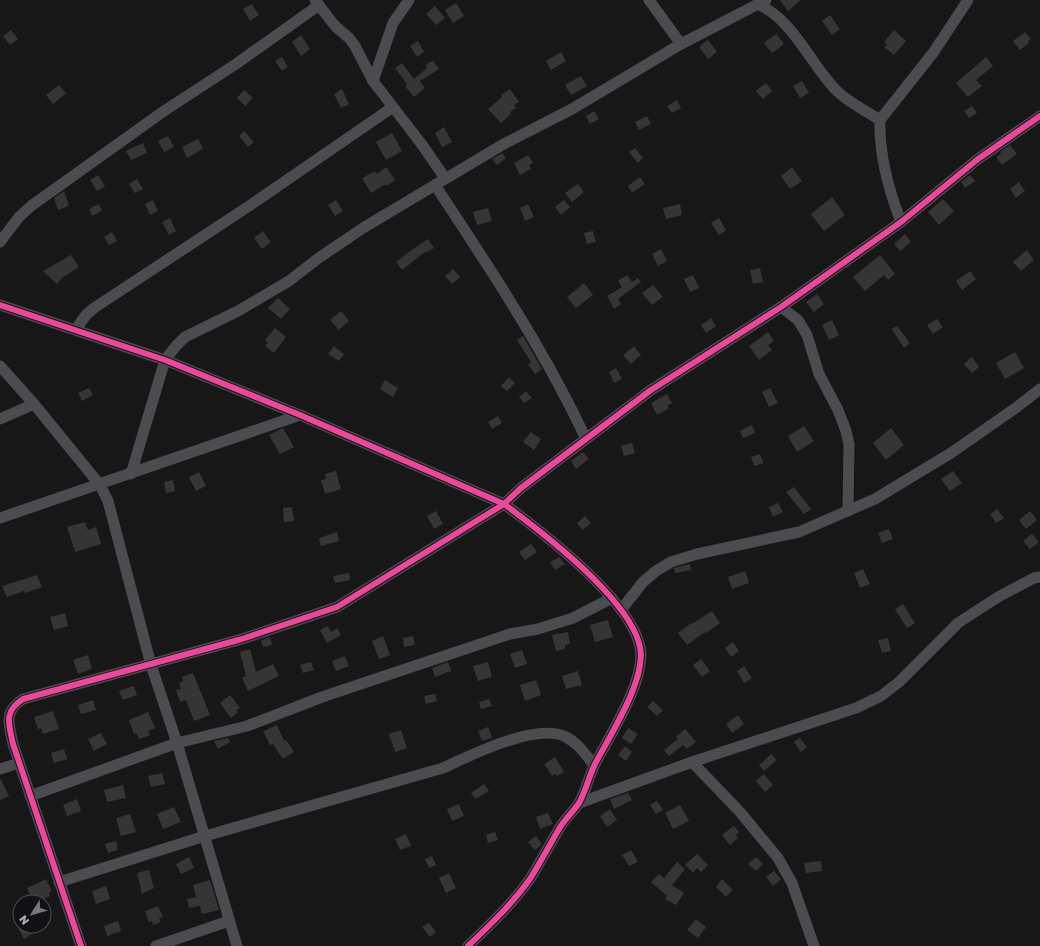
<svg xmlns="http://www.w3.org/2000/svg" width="1040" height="946" viewBox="0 0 1040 946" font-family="'Golos Text',sans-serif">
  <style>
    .building { fill: #353536 }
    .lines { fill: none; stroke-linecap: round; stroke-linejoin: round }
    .minor { stroke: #4b4c50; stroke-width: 11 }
    .cycleway-casing { stroke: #111113; stroke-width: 8 }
    .cycleway { stroke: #ed469a; stroke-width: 6 }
  </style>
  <rect width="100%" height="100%" fill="#171717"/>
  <g class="building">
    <polygon points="780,0 801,0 788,11"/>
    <polygon points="456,3 464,16 453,23 445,10"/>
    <polygon points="252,4 259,15 250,21 243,9"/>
    <polygon points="435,6 445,18 436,25 426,14"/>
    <polygon points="830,15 840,29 832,35 822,21"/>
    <polygon points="11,30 18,39 10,45 3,36"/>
    <polygon points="894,30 906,41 894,55 884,47 887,45 884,42"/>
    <polygon points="1025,32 1031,39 1028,41 1029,43 1020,50 1013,41"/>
    <polygon points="776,34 784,44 772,53 764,43"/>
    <polygon points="301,35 310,49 301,56 292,42"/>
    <polygon points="708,40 717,52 708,59 699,47"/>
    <polygon points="418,41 424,52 417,57 410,46"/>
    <polygon points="561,52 566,61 551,70 546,61"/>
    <polygon points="282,57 288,67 282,71 275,61"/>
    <polygon points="986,57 993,66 976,80 982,86 968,97 956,83"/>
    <polygon points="433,61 439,69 420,81 425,88 414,97 405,86 407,84 395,68 402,63 414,79 427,68 425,65"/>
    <polygon points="581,76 587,86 571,95 565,85"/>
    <polygon points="802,81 809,93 800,98 793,86"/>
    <polygon points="766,83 772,91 763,99 756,91"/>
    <polygon points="59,85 66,93 53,104 46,95"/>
    <polygon points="342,89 349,104 341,108 334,94"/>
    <polygon points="510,89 519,102 514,105 516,108 510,112 511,114 501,123 488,109 502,97 501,95"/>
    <polygon points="244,90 253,98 245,106 237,98"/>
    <polygon points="677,100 681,108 672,113 667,106"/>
    <polygon points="972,106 977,113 969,118 964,111"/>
    <polygon points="594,111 599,119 590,124 586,116"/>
    <polygon points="647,116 651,124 639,130 635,122"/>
    <polygon points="444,127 452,142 442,147 435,133"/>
    <polygon points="244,131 254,142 248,147 239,136"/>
    <polygon points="392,133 402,151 386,160 376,142"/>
    <polygon points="168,136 174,147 164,152 158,141"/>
    <polygon points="198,139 203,149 187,158 182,147"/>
    <polygon points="143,143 147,153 131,160 126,151"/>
    <polygon points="1010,145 1017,154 1002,165 996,157 1001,154 1000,152"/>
    <polygon points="635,148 643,158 638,163 629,152"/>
    <polygon points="502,153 506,158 497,165 492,159"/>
    <polygon points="528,155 533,163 529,165 531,169 520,175 514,163"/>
    <polygon points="386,167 395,180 387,186 386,184 371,193 362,178 375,171 377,174"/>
    <polygon points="792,167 802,181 790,189 781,176"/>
    <polygon points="98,175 105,186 97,191 90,180"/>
    <polygon points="970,175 975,181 965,188 961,182"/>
    <polygon points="640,177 645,184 632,193 628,186"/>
    <polygon points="137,179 143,189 135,193 129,184"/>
    <polygon points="1019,182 1025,191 1016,198 1010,189"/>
    <polygon points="578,184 584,192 572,202 565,193"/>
    <polygon points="64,191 69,206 58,210 54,198"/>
    <polygon points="832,197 845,215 824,231 811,214"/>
    <polygon points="943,199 954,211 939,225 928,212"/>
    <polygon points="153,200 158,211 150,215 145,204"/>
    <polygon points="336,200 343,211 335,216 328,205"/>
    <polygon points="564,200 570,207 561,215 555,207"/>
    <polygon points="99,204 102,211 92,216 89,209"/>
    <polygon points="528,204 534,217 525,221 520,208"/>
    <polygon points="680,204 682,215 666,219 663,208"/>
    <polygon points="488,208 492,221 477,225 473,212"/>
    <polygon points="170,218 176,231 169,235 162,222"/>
    <polygon points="719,218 726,230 719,235 711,223"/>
    <polygon points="263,231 271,242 262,249 254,238"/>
    <polygon points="593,231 596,242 587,244 584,233"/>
    <polygon points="112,232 117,241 109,245 104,237"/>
    <polygon points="905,234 911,242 900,251 894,244"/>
    <polygon points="428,239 434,248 425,253 425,252 402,270 396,262 413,249"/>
    <polygon points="661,249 667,261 658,266 652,254"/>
    <polygon points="1027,250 1034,260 1021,271 1013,262"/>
    <polygon points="71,255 79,267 63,277 57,284 43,271"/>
    <polygon points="880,255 895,274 888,280 884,275 865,291 853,277"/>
    <polygon points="760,268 763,282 753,284 750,270"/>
    <polygon points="453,269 460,277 452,284 445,276"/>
    <polygon points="970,271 976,279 962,290 956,281"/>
    <polygon points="627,275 632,282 638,278 641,282 618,299 621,304 614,309 607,296 622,287 618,281"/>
    <polygon points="693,275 699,288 690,292 684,279"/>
    <polygon points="584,283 593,295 576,308 567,297"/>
    <polygon points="653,285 663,297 652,305 642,293"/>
    <polygon points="817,294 824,304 814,312 806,302"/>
    <polygon points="278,298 290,309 281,319 268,308"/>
    <polygon points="341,311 349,321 339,330 330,320"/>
    <polygon points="711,318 716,326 706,333 701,325"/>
    <polygon points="937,319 943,327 933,334 927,325"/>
    <polygon points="832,320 839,335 829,340 822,325"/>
    <polygon points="897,326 910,343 904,348 892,329"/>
    <polygon points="275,328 286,337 274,353 265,346 268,342 265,340"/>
    <polygon points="768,332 774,341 768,345 772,350 759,360 749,346"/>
    <polygon points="523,336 542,369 535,374 528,364 531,362 517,340"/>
    <polygon points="334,346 344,354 339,361 328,354"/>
    <polygon points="634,346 641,355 631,364 623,355"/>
    <polygon points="1015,352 1024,368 1005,379 996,363"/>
    <polygon points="972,357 979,367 972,373 964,364"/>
    <polygon points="616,368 622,379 614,383 609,372"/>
    <polygon points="509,377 515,383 507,391 501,386"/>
    <polygon points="385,380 398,388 393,397 380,389"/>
    <polygon points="89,388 93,395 82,401 78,393"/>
    <polygon points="770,388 778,403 769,407 762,392"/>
    <polygon points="526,391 532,398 524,403 519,397"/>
    <polygon points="667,394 672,403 667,406 669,408 657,415 651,403"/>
    <polygon points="498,416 502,423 492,429 488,422"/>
    <polygon points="752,425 755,433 743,438 740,431"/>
    <polygon points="804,426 814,441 797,452 788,436"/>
    <polygon points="283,428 294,447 280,454 269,435"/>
    <polygon points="891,428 904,445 886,460 873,443"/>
    <polygon points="531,432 541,439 534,450 523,442"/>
    <polygon points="632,443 635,453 624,456 621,446"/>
    <polygon points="583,452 589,459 576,469 571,461"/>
    <polygon points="760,454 763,463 754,466 751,457"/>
    <polygon points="336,471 341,489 325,494 321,480 326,479 325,474"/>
    <polygon points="953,471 962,483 950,491 941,479"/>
    <polygon points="199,472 206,486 196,491 189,477"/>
    <polygon points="173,480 175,491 166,493 164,482"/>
    <polygon points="794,487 811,509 804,514 786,492"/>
    <polygon points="778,503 783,512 773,517 769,507"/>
    <polygon points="292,507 294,521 284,522 283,508"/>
    <polygon points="997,509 1004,518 996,523 990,514"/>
    <polygon points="436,511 443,524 434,529 427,516"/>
    <polygon points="1030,511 1037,520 1026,529 1019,520"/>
    <polygon points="585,516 591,523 583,530 577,523"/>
    <polygon points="85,522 88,530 96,527 101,544 75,552 67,527"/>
    <polygon points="889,529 893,539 882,543 878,533"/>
    <polygon points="337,532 339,541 321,546 319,538"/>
    <polygon points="1032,534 1039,542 1030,549 1023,541"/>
    <polygon points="531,544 537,552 525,560 519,552"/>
    <polygon points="559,557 565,564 555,570 550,562"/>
    <polygon points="690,564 691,570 675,573 674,568"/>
    <polygon points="863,569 870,584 860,588 854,573"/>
    <polygon points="745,571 749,583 732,589 728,577"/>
    <polygon points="349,573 350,580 335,583 333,576"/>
    <polygon points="37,575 42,587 25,593 24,591 7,597 2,586"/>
    <polygon points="903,604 915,623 907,628 895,609"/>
    <polygon points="712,611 720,623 706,633 705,632 687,645 678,633 691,623 692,624"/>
    <polygon points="65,613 68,626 54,630 50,617"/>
    <polygon points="608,620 613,637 595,642 590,625"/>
    <polygon points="328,626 331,632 337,628 341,635 327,643 320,630"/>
    <polygon points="568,632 570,644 565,645 565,649 556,651 552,635"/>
    <polygon points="383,636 390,655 379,659 372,641"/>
    <polygon points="413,636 415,645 404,647 403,638"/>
    <polygon points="270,637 272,645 263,647 261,640"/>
    <polygon points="888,638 891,651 882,653 878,640"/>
    <polygon points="733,642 739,651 731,657 725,648"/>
    <polygon points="250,649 256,672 273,664 279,676 248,691 242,678 246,676 240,652"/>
    <polygon points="522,650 527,664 515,668 510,654"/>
    <polygon points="88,655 92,669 78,674 73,660"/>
    <polygon points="345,656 349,666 336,671 332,661"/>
    <polygon points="701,659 710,671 702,677 693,665"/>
    <polygon points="311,662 314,670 303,673 300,665"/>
    <polygon points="448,662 451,671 435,677 432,668"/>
    <polygon points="488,662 492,677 478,681 473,666"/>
    <polygon points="744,666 752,678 744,683 737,671"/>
    <polygon points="578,671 582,685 566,689 562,676"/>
    <polygon points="193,673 210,715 194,721 186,700 180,702 176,690 181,689 179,683 183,681 182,677"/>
    <polygon points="536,680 541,695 525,701 520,685"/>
    <polygon points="134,686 137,695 123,700 119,691"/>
    <polygon points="435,694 437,701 426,704 424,696"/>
    <polygon points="230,695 240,708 236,710 238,712 231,718 220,703"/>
    <polygon points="489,699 492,706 481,709 479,702"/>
    <polygon points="93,700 96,710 81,714 78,705"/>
    <polygon points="653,701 663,710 657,716 647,707"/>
    <polygon points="53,711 59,729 43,734 41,728 38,729 34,717"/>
    <polygon points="148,712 155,728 148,731 150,735 139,739 136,733 134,734 129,720"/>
    <polygon points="738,715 744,724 732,733 726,724"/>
    <polygon points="277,725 284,741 286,740 294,752 283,759 273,744 270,745 263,731"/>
    <polygon points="488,727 492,738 482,741 478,731"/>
    <polygon points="628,728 638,734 631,744 622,738"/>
    <polygon points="685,729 696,742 687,749 683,745 669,756 664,750 678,739 676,737"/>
    <polygon points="401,730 407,748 395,752 389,734"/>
    <polygon points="101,733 107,744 94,751 88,739"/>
    <polygon points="228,738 230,742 218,749 214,741"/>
    <polygon points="800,738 807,747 801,752 794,742"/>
    <polygon points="625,746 632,752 626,761 618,755"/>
    <polygon points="64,749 67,759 54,763 51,753"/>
    <polygon points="771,754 777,760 764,771 759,765"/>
    <polygon points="555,757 564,772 557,776 556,774 552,776 544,764"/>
    <polygon points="162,773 165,784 151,787 148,776"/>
    <polygon points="764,774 773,785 765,792 756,781"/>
    <polygon points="0,778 9,796 0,800"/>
    <polygon points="484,784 489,791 475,799 471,793"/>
    <polygon points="123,785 126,798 107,802 104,790"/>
    <polygon points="628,793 632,800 614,809 610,799"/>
    <polygon points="77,799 81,811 67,816 63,805"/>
    <polygon points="657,801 663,810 656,814 650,805"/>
    <polygon points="459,804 464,816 452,821 447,809"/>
    <polygon points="680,805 689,821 673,829 665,813"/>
    <polygon points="174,807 181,822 163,829 157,814"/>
    <polygon points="610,809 617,820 607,827 600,816"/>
    <polygon points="548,813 553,824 540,829 536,817"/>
    <polygon points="130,814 136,832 121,836 116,818"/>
    <polygon points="734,826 739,832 736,835 738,838 730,845 722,835"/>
    <polygon points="495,832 498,840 488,843 486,835"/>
    <polygon points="406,834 411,846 400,850 395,839"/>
    <polygon points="536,836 542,844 535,850 528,842"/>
    <polygon points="116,841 118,850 108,853 105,844"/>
    <polygon points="631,850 638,862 629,866 622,855"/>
    <polygon points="697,854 708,865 701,872 697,868 693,873 685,865"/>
    <polygon points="432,856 436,865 429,868 425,859"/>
    <polygon points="189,857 194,868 181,874 176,864"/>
    <polygon points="756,857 763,864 756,871 748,864"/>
    <polygon points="821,861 822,871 806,873 804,863"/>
    <polygon points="677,862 685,869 672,885 684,893 676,905 665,899 667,896 651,882 659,874 664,878"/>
    <polygon points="149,870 154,888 142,894 137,873"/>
    <polygon points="774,871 781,879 773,886 766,877"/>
    <polygon points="449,873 456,888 446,893 439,878"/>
    <polygon points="46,879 52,891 49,892 50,896 37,902 33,902 27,888"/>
    <polygon points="722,879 733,890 726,897 716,887"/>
    <polygon points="210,880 219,910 202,914 200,906 189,908 187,899 196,897 193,885"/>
    <polygon points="106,886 110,899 96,904 92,891"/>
    <polygon points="158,906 163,917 159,919 161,922 153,925 152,921 149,922 145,911"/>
    <polygon points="696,919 706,927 698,938 687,930"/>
    <polygon points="118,921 121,931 107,936 104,926"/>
    <polygon points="429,923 436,932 430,937 422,927"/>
    <polygon points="17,926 29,926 33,933 24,939"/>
  </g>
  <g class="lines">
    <g class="minor">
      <polyline points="315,0 335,26 349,38 355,46 373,81 420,142 445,178"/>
      <polyline points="649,0 681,44"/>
      <path d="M757,4C792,18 810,63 835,89C847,102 865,110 880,120"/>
      <polyline points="373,81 393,23 409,0"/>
      <path d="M435,185C489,267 544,349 586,439"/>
      <path d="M901,222C889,191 879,153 880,120L933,53L968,0"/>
      <polyline points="0,242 19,217 31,206 164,111 236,64 319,5"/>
      <path d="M0,305L165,360L300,415L504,504C542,532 630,599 640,647C647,679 610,735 595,764C589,776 586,791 579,803C573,812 564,820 559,829C549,846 540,863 530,879C512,904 490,925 468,946"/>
      <polyline points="781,307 798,320 807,335 819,374 838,410 846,431 849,444 848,511"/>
      <polyline points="76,329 86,315 94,308 249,206 393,107"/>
      <polyline points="0,366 34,404 100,485 108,501 151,665 177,743 237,946"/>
      <polyline points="0,419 34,404"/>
      <polyline points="131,474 165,360 176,346 185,337 238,311 289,281 320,257 363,228 502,145 572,109 681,44 766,0"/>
      <polyline points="0,518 300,415"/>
      <polyline points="621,610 643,582 656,571 671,562 697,554 799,532 875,499 951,453 1017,407 1040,389"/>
      <polyline points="692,762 740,812 778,858 792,883 814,946"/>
      <polyline points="0,769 19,763"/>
      <polyline points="30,796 177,743 247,726 322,697 510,634 538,629 573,618 612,598"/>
      <polyline points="579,803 692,762 856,708 881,696 899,682 958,623 998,597 1034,578 1040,577"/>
      <path d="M59,882L205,836L443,768C471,755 537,722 566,737C578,743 586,755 594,765"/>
      <path d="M81,946L13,744C9,724 3,712 23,699L242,639L337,607L504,504L521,488L651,390L781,307L901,222L978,159L1040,116"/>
      <polyline points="156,946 229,921"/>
    </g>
    <g class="cycleway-casing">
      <g id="cycleway">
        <path d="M0,305L165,360L300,415L504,504C542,532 630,599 640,647C647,679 610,735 595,764C589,776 586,791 579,803C573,812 564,820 559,829C549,846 540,863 530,879C512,904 490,925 468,946"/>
        <path d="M81,946L13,744C9,724 3,712 23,699L242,639L337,607L504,504L521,488L651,390L781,307L901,222L978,159L1040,116"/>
      </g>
    </g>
    <use href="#cycleway" class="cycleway"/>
  </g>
  <g transform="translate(32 914) rotate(233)"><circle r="19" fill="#111113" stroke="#4d4f55"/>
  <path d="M0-3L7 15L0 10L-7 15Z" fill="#757880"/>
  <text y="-6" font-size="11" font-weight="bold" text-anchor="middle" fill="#a8adb8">N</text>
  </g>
</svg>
